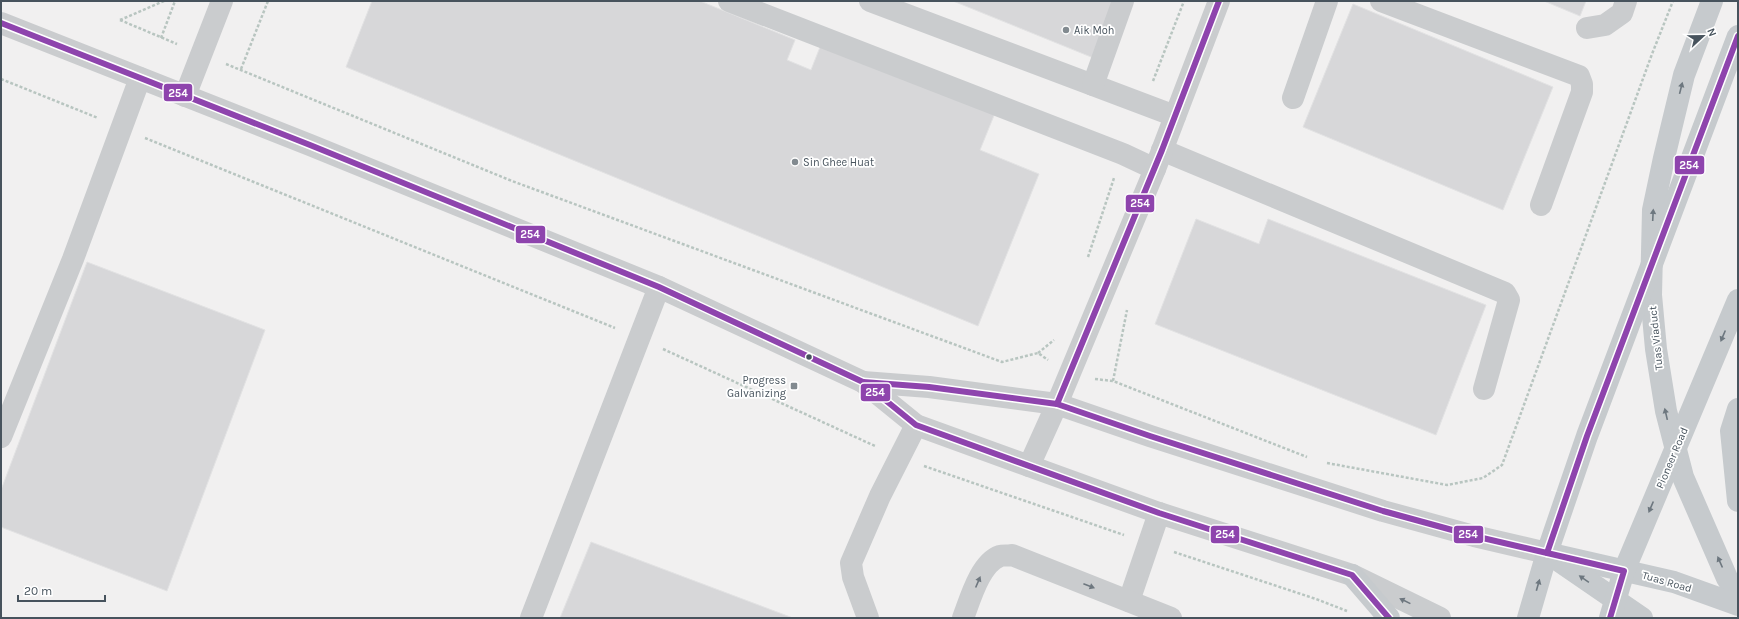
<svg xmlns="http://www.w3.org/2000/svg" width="1739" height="619" viewBox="0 0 1739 619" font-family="Karla,sans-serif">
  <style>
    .building { fill: #d7d7d9; stroke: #e2e2e3 }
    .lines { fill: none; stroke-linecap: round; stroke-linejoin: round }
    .path { stroke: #b8c5c0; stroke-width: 2.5; stroke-dasharray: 3 2; stroke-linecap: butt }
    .minor { stroke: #caccce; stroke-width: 22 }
    .major { stroke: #c6cacd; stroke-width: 22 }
    .bus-1-casing { stroke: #fff; stroke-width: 9 }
    .bus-1 { stroke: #8e44ad; stroke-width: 6 }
    .oneway { fill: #6d777f }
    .oneway2 { fill: #6e777f }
    .poi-dot { fill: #828a90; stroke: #fff; stroke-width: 1.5 }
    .bus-dot { fill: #47535d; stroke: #fff; stroke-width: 1.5 }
    .labels { text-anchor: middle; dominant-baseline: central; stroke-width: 3.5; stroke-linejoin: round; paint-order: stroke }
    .poi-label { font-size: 11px; fill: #47535d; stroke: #fff; text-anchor: start }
    .street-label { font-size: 11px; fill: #47535d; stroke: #fff }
    .line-badge { stroke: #fff; stroke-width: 1.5 }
    .badge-label { font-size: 11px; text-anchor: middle; font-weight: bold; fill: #fff }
  </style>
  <rect width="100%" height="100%" fill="#f1f0f0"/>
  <g class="building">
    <polygon points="372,1 700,1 795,40 787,60 811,70 822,42 995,113 980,150 1039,174 978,326 346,67"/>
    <polygon points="953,1 1119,1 1096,59"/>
    <polygon points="1544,1 1586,1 1580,16"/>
    <polygon points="1353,4 1553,87 1503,210 1303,127"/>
    <polygon points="1196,219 1259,244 1268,219 1486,305 1436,435 1155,324"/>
    <polygon points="87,262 265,330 167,591 1,527 1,490"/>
    <polygon points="591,542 793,618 560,618"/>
  </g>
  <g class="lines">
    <g class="path">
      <polyline points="120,20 177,44"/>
      <polyline points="120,20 164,1"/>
      <polyline points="161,38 175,1"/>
      <polyline points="226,64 512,181 1002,362 1038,353 1048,360"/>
      <polyline points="241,69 268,1"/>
      <polyline points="1,79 98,118"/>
      <polyline points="1153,81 1184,1"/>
      <polyline points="145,138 615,328"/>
      <polyline points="1088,257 1114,178"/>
      <polyline points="663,349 875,446"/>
      <polyline points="1038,353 1054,340"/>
      <polyline points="1095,379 1113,381 1307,457"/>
      <polyline points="1113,381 1127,310"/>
      <polyline points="1327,463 1447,485 1483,478 1502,465 1652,54 1673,1"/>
      <polyline points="924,466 1124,535"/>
      <polyline points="1174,552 1316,599 1347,611"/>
    </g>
    <g class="minor">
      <polyline points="729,1 1123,154 1155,169"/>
      <polyline points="870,1 1175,116"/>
      <polyline points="1381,1 1579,76 1582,84 1582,92 1541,205"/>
      <polyline points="1,23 310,145 659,287 863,382 916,425 1159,513 1352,575 1440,618"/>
      <polyline points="1587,28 1605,25 1622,13 1626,1"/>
      <polyline points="1093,85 1123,1"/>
      <polyline points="185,96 222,1"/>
      <polyline points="1293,98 1327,1"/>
      <polyline points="1162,150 1505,293 1509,300 1484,389"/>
      <polyline points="863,382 929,387 1057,404 1150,436 1383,511 1474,536 1547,553"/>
      <polyline points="1,437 73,259 140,78"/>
      <polyline points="1029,466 1057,404 1155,169 1219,1"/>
      <polyline points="1129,601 1159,513"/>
      <polyline points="531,618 659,287"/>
      <polyline points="868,618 853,577 851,563 880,496 916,425"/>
      <path d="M963,618C970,600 980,563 1000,556C1003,555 1008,556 1012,555L1171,618"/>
    </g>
    <g class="major">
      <polyline points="1712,1 1684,75 1664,158 1653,210 1651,295 1656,349 1666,411 1683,477 1727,578 1738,596"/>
      <polyline points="1738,409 1731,431 1738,501"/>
      <polyline points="1547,553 1674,582 1738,605"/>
      <polyline points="1556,559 1642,618"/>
      <polyline points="1352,575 1389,618"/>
      <polyline points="1528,618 1547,553 1587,436 1738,36"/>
      <polyline points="1610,618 1624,571 1738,300"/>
    </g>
    <g class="bus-1-casing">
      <g id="bus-1">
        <polyline points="1,23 310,145 659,287 863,382 916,425 1159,513 1352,575 1389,618"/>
        <polyline points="863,382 929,387 1057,404 1150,436 1383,511 1474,536 1624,571 1610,618"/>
        <polyline points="1057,404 1162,150 1219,1"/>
        <polyline points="1547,553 1587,436 1738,36"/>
      </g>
    </g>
    <use href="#bus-1" class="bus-1"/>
  </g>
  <defs><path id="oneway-solid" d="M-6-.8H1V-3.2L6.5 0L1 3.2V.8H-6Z"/></defs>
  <g class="oneway">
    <use href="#oneway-solid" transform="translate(1681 88) rotate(-76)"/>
    <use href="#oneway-solid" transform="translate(1653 215) rotate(-87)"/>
    <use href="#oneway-solid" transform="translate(1723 336) rotate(113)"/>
    <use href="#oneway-solid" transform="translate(1666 414) rotate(-103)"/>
    <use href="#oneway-solid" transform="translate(1651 507) rotate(113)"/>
    <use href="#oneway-solid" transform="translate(1720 562) rotate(-114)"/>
    <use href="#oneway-solid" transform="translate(1584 579) rotate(-145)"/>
    <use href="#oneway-solid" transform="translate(1538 585) rotate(-74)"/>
  </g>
  <g class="oneway2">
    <use href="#oneway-solid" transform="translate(978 582) rotate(-67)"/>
    <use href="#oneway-solid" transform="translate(1089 586) rotate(21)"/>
    <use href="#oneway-solid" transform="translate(1405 601) rotate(-154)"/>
  </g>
  <g class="poi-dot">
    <circle cx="1066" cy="30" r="4"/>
    <circle cx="795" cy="162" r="4"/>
    <rect x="790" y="382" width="8" height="8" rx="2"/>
  </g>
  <circle class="bus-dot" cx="809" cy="357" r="3.5"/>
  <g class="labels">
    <g class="poi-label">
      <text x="1074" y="30">Aik Moh</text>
      <text x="803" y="162">Sin Ghee Huat</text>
      <text x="786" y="380" text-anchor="end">Progress<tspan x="786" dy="13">Galvanizing</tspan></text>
    </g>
    <g class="street-label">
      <text transform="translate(1656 338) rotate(-96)">Tuas Viaduct</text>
      <text transform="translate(1672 458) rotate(-67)">Pioneer Road</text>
      <text transform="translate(1667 582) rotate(16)">Tuas Road</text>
    </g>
  </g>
  <g class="line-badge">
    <rect x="163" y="83" width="30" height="19" rx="4" fill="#8e44ad"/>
    <rect x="1674" y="155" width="31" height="20" rx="4" fill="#8e44ad"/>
    <rect x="1125" y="194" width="30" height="19" rx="4" fill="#8e44ad"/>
    <rect x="515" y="225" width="31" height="19" rx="4" fill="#8e44ad"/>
    <rect x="860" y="383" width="31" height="19" rx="4" fill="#8e44ad"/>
    <rect x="1210" y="525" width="30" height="19" rx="4" fill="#8e44ad"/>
    <rect x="1453" y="525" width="31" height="19" rx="4" fill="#8e44ad"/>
  </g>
  <g class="badge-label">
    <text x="178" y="97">254</text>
    <text x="1689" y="169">254</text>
    <text x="1140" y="207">254</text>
    <text x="530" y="238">254</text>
    <text x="875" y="396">254</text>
    <text x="1225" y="538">254</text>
    <text x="1468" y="538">254</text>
  </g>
  <rect width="1739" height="619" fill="none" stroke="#47535d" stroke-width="4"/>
  <g transform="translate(1703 36) rotate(68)" stroke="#ffffff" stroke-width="3" paint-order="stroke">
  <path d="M0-3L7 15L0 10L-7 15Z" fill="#47535d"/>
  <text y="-6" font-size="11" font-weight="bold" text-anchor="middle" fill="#47535d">N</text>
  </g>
  <path d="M18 595v6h87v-6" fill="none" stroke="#47535d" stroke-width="2"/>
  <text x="24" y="595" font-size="12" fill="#47535d" stroke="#ffffff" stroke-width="3" paint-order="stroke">20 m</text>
</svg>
